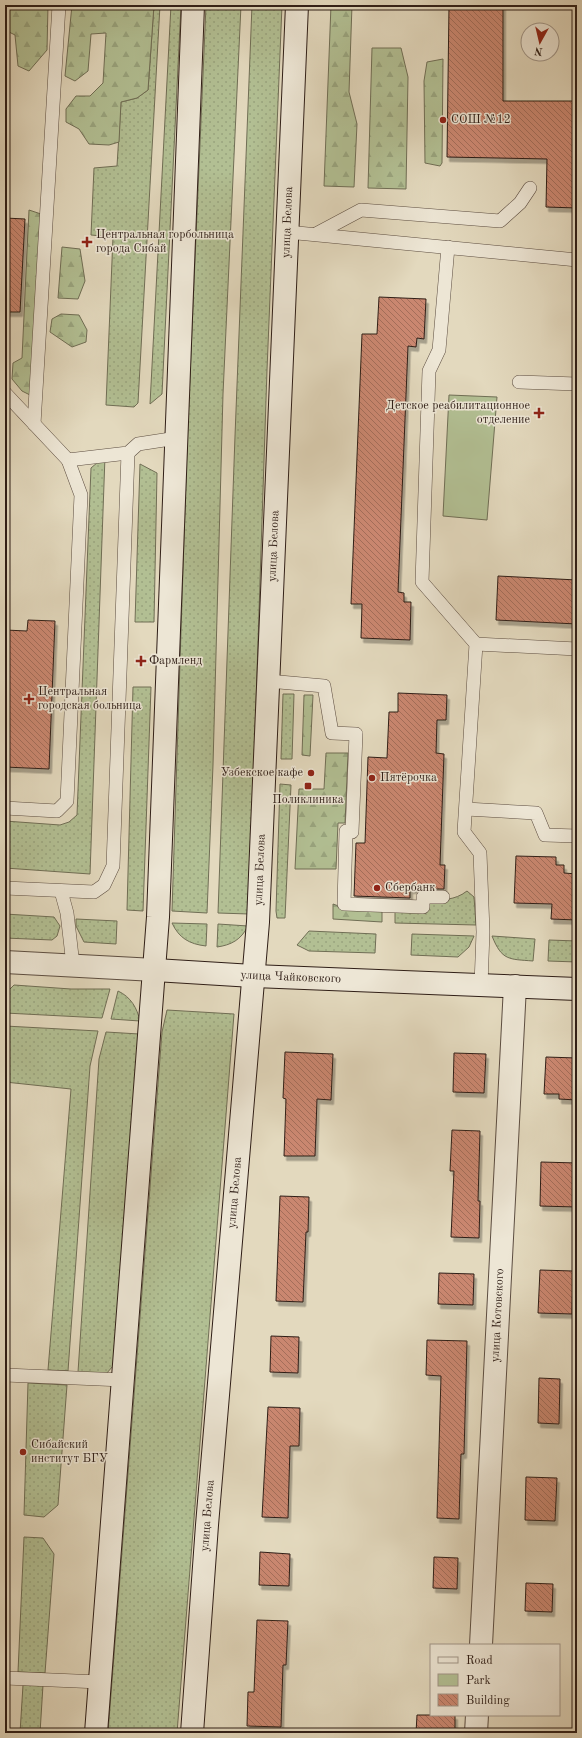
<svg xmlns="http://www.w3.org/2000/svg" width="582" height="1738" viewBox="0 0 582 1738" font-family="'Old Standard TT',serif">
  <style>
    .grass { fill: url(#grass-dots); stroke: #706e55 }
    .forest { fill: url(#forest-firs); stroke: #706e55 }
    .green { fill: #b2bf93; stroke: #706e55 }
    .building { fill: url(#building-back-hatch); stroke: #2f1e17; filter: url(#shadow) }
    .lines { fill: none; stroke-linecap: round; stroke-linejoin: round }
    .service-casing { stroke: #5c4d41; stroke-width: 14 }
    .minor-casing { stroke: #5c4d41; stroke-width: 24 }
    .tertiary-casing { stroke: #5c4d41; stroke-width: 24 }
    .secondary-casing { stroke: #2f1e17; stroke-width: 24 }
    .service { stroke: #ede6d5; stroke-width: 13 }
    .minor { stroke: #ede6d5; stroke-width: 22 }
    .tertiary { stroke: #ede6d5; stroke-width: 22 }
    .secondary { stroke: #ede6d5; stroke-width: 22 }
    .poi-dot { fill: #8f2418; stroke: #ede6d5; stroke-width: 1.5 }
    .labels { text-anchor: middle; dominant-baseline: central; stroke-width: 3; stroke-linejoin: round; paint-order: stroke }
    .poi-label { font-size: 12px; fill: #2f1e17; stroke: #ede6d5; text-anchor: start }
    .street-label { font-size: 12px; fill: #2f1e17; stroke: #ede6d5 }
  </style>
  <defs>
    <pattern id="grass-dots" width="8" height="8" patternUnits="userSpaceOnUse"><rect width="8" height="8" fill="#b2bf93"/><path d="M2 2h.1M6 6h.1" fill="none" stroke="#99a47e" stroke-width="1.8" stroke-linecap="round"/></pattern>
    <pattern id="forest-firs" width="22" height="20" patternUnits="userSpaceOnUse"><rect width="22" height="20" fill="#b2bf93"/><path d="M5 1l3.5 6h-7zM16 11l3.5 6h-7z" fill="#99a47e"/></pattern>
    <pattern id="building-back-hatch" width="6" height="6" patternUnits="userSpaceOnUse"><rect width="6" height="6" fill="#ca876f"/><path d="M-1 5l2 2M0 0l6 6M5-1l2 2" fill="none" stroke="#a46e5a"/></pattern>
    <filter id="shadow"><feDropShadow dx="2.5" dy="4.5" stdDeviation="0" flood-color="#0004"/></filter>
  </defs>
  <rect width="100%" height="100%" fill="#e3d9be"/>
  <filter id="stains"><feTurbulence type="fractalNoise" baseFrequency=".005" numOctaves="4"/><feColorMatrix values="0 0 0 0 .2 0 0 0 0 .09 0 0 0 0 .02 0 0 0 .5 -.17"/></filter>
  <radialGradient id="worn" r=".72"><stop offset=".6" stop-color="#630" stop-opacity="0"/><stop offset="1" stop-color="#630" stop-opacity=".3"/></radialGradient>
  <g class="grass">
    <polygon points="154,5 160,5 138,403 134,407 106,405 113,237 91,235 94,168 117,166 121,102 137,98 148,90"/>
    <polygon points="171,5 181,5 162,394 150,404"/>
    <polygon points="206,5 241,5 223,394 213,765 207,913 172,911 187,446"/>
    <polygon points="252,5 282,5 267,370 249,914 218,913 235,436"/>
    <polygon points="105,456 90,874 5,868 5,821 60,825 69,822 77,815 91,468"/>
    <polygon points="140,464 157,473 154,622 135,622"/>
    <polygon points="133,687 151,687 143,911 127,910"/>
    <polygon points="283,694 294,694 292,759 281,759"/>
    <polygon points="280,784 291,785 285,918 277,918 276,911"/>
    <path d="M467,891L474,897L476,925L395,923V910C405,907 417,901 428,901C443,899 454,901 467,891Z"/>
    <polygon points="5,914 54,917 60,926 57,936 52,940 5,938"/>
    <polygon points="76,919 117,921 116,944 84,942 76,926"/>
    <path d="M172,923L207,924L206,946C189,944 179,938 172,923Z"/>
    <path d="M218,924L248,926C241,940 231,945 217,947Z"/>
    <polygon points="309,931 376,934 375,953 309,951 297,945"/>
    <polygon points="412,934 474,936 469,947 458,957 411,955"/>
    <path d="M492,936L535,939L533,961C509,959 502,961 492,936Z"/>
    <polygon points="549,940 577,941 577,962 548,961"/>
    <polygon points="14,985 71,989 110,989 102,1018 5,1013 5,994"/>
    <path d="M118,991C131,997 137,1008 140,1021L111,1019Z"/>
    <polygon points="167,1010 234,1014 177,1733 108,1733 162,1032"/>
    <polygon points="5,1026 98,1031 90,1066 68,1371 48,1370 71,1089 5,1082"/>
    <polygon points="106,1032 139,1034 113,1366 106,1374 78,1372 99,1059"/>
    <polygon points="28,1383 67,1385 58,1505 44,1517 24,1515"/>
    <polygon points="24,1537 43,1538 54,1554 45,1673 18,1672"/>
    <polygon points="23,1685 43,1685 40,1733 20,1733"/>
  </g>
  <g class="forest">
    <polygon points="5,5 48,5 47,50 29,71 18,66 15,35 5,30"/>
    <polygon points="72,5 154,5 148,90 137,98 121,102 119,142 109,145 89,144 79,129 66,122 66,109 76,96 90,96 103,83 106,33 91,34 88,71 75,81 65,76"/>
    <polygon points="331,5 352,5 349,92 357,124 354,187 324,186"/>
    <polygon points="372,48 401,48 408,77 406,189 368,188"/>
    <polygon points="443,59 442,163 440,166 425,163 424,81 427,62"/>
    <polygon points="29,210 41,214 30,395 22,391 12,379 13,363 22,358"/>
    <polygon points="62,247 80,249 85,281 78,299 58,298"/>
    <polygon points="61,314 79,315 87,330 86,342 72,347 50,332 52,319"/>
    <polygon points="304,695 313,695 310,756 302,755"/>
    <polygon points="326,753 348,753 345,823 338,823 336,869 295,869 299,789 324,789"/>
    <polygon points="333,904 344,908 382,909 382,922 333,919"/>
  </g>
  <polygon class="green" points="449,395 497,397 487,520 443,516"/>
  <g class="building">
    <polygon points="449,5 503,5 503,101 577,101 577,208 546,207 547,159 447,157"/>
    <polygon points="5,218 25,219 20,312 5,312"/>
    <polygon points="379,297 426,299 424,339 417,338 416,347 408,346 398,592 404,593 404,602 411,602 410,640 361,638 362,604 351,604 362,334 377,334"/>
    <polygon points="498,576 577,580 577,624 496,620"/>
    <polygon points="28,620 55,621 49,769 5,767 5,630 27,631"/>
    <polygon points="398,693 447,695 446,720 437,720 436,753 444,754 440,865 445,865 444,889 410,889 410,898 354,896 356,843 365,843 368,757 387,758 389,712 398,712"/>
    <polygon points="516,856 556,857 556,865 564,865 564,873 577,874 577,920 551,919 552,904 514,903"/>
    <polygon points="285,1052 333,1054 331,1100 317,1099 315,1156 284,1156 286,1099 283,1098"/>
    <polygon points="454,1053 486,1054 484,1093 453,1092"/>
    <polygon points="546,1057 577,1058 577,1100 559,1099 559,1094 544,1094"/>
    <polygon points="452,1130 480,1131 478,1201 480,1201 479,1238 451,1237 454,1171 450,1171"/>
    <polygon points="541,1162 577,1163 576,1207 540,1206"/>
    <polygon points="280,1196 309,1197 308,1232 306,1232 303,1302 276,1301"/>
    <polygon points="540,1270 573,1271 572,1314 538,1313"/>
    <polygon points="439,1273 474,1274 473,1305 438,1304"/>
    <polygon points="271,1336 299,1337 298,1373 270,1372"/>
    <polygon points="427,1340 467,1341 464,1454 461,1454 459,1519 437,1518 441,1376 426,1375"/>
    <polygon points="539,1378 560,1379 559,1424 538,1423"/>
    <polygon points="268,1407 300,1408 299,1446 290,1446 288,1518 262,1517"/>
    <polygon points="526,1477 557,1478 555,1521 525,1520"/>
    <polygon points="260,1552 290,1554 289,1586 259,1585"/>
    <polygon points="434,1557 458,1558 457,1589 433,1588"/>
    <polygon points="526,1583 553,1584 552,1612 525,1611"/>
    <polygon points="257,1620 288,1621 286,1665 283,1665 281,1727 247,1726 248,1692 254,1692"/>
    <polygon points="417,1715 455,1715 455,1733 416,1733"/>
  </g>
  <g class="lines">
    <g class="service-casing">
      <g id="service">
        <polyline points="287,232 577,260"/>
        <polyline points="316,234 361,210 500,221 520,203 530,188"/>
        <polyline points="448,247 439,350 429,371 422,582 476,644 464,832 480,853 483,932 481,985"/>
        <polyline points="519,382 577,384"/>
        <polyline points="5,393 68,460 128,453 138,444 177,438"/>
        <polyline points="34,424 59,5"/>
        <polyline points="476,644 577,649"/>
        <polyline points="268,681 324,686 332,733 356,734 352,832 346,831 344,904 423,907 423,897 443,897"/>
        <polyline points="5,808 57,811 67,801 81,495 68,460"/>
        <polyline points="466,809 536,813 545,835 577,836"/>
        <polyline points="5,888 94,892 104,885 113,866 128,453"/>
        <polyline points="61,891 67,913 73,965"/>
        <polyline points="5,1375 123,1380"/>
        <polyline points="5,1678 100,1682"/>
      </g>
    </g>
    <g class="minor-casing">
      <g id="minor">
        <path id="s1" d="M481,1645L515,986"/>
        <polyline points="476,1733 477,1715"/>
      </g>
    </g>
    <g class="tertiary-casing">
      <polyline id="tertiary" points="5,962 155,970"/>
    </g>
    <g class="secondary-casing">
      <g id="secondary">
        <path id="s2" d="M155,970L253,976L577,989"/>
        <polyline points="96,1733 158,917 193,5"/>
        <path id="s3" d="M192,1733L207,1525L258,922L297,5"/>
      </g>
    </g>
    <use href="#service" class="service"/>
    <use href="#minor" class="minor"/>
    <use href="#tertiary" class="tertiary"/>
    <use href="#secondary" class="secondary"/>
  </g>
  <g class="poi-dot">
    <circle cx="443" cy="120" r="4"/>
    <path d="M85 236h4v4h4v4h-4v4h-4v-4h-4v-4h4z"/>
    <path d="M537 407h4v4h4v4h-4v4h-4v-4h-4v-4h4z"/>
    <path d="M139 655h4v4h4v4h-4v4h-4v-4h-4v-4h4z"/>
    <path d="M27 693h4v4h4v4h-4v4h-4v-4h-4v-4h4z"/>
    <circle cx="311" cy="773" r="4"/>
    <circle cx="372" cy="778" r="4"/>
    <rect x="304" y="782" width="8" height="8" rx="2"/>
    <circle cx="377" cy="888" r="4"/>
    <circle cx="23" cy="1452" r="4"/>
  </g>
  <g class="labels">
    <g class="poi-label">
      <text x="451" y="120">СОШ №12</text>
      <text x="96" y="235">Центральная горбольница<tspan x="96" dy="14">города Сибай</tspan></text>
      <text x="530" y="406" text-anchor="end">Детское реабилитационное<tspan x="530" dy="14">отделение</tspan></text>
      <text x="149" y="661">Фармленд</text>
      <text x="38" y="692">Центральная<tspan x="38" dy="14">городская больница</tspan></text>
      <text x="303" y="773" text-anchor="end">Узбекское кафе</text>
      <text x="380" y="778">Пятёрочка</text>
      <text x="308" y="800" text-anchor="middle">Поликлиника</text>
      <text x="385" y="888">Сбербанк</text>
      <text x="31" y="1445">Сибайский<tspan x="31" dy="14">институт БГУ</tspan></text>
    </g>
    <g class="street-label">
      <text stroke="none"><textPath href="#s3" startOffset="1514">улица Белова</textPath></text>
      <text stroke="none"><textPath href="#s3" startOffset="1190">улица Белова</textPath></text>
      <text stroke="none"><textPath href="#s3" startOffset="866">улица Белова</textPath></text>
      <text stroke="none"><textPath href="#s2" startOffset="136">улица Чайковского</textPath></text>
      <text stroke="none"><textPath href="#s3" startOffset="542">улица Белова</textPath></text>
      <text stroke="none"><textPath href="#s1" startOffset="330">улица Котовского</textPath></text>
      <text stroke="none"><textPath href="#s3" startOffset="218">улица Белова</textPath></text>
    </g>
  </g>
  <rect width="582" height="1738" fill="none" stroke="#e3d9be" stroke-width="20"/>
  <rect x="6" y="6" width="570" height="1726" fill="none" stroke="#2f1e17" stroke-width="2"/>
  <rect x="10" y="10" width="562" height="1718" fill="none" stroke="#2f1e17"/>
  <rect x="430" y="1644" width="130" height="72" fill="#ede6d5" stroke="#a19689"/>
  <rect x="438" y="1657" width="20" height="6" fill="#ede6d5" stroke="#a19689"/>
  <text x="466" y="1664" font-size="12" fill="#2f1e17">Road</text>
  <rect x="438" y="1674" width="20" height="12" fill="#b2bf93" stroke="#a19689"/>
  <text x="466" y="1684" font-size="12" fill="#2f1e17">Park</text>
  <rect x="438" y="1694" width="20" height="12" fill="url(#building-back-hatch)" stroke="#a19689"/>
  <text x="466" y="1704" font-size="12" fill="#2f1e17">Building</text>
  <g transform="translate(540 42) rotate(188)"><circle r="19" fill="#ede6d5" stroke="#a19689"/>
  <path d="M0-3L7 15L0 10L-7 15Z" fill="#8f2418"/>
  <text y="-6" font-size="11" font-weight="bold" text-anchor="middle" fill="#2f1e17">N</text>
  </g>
  <rect width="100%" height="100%" filter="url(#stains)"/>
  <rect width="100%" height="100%" fill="url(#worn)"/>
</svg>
